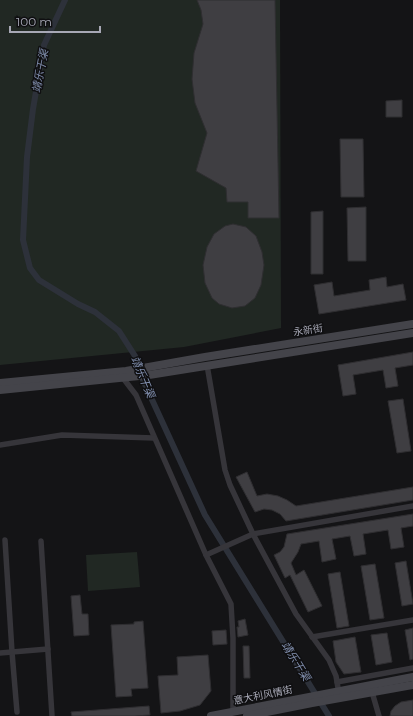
<svg xmlns="http://www.w3.org/2000/svg" width="413" height="716" viewBox="0 0 413 716" font-family="Montserrat,'Noto Sans SC',sans-serif">
  <style>
    .green { fill: #212823 }
    .lines { fill: none; stroke-linecap: round; stroke-linejoin: round }
    .canal { stroke: #2d313a; stroke-width: 6 }
    .building { fill: #3f3e42; stroke: #2f2e31 }
    .street { stroke: #36353a; stroke-width: 5.5 }
    .secondary { stroke: #44444a; stroke-width: 8 }
    .labels { text-anchor: middle; dominant-baseline: central; stroke-width: 3; stroke-linejoin: round; paint-order: stroke }
    .street-label { font-size: 10px; fill: #a7a8b5; stroke: #0f0f11 }
    .water-label { font-size: 11px; font-style: italic; fill: #808ead; stroke: #0f0f11 }
  </style>
  <rect width="100%" height="100%" fill="#141416"/>
  <g class="green">
    <polygon points="0,0 280,0 281,328 184,347 0,365"/>
    <polygon points="137,552 140,587 88,591 86,555"/>
  </g>
  <g class="lines">
    <polyline class="canal" points="65,0 44,45 33,109 27,157 23,240 30,268 39,280 78,304 95,312 119,331 135,356 143,380 205,515 329,716"/>
  </g>
  <g class="building">
    <polygon points="197,0 275,0 279,218 248,218 248,202 227,202 226,188 196,171 207,133 195,103 192,79 194,53 203,24 201,10"/>
    <polygon points="402,100 402,117 386,117 386,101"/>
    <polygon points="340,139 363,139 364,197 341,197"/>
    <polygon points="366,207 366,261 348,261 347,208"/>
    <polygon points="323,211 323,274 311,274 311,212"/>
    <polygon points="233,224 246,227 256,236 262,252 264,265 261,285 255,298 245,306 232,308 219,304 212,298 205,283 203,265 207,247 214,234 225,226"/>
    <polygon points="386,277 387,287 403,284 406,300 319,314 314,285 332,282 334,296 370,290 369,280"/>
    <polygon points="413,352 413,365 395,368 398,386 386,388 383,370 353,375 356,394 343,396 338,365"/>
    <polygon points="403,399 411,451 397,453 388,401"/>
    <polygon points="247,472 257,496 267,494 278,496 287,500 296,506 413,487 413,500 286,521 280,514 272,510 264,509 255,512 236,477"/>
    <polygon points="413,514 413,526 401,528 404,547 391,549 388,530 363,534 366,554 354,556 350,536 332,539 336,559 322,562 319,541 301,544 298,552 291,563 296,575 304,570 322,606 308,612 290,575 285,578 274,555 280,552 284,547 287,534"/>
    <polygon points="406,561 413,604 402,606 395,563"/>
    <polygon points="375,564 384,618 370,620 361,566"/>
    <polygon points="340,572 349,626 337,628 328,574"/>
    <polygon points="80,595 82,614 88,614 89,635 74,636 71,596"/>
    <polygon points="245,619 248,635 238,637 237,627 239,627 238,621"/>
    <polygon points="143,621 148,688 131,689 132,696 116,697 111,625 134,624 134,622"/>
    <polygon points="413,628 413,659 410,660 405,630"/>
    <polygon points="226,630 227,644 213,645 212,631"/>
    <polygon points="387,633 392,662 376,665 371,635"/>
    <polygon points="355,637 361,672 344,674 336,662 333,641"/>
    <polygon points="243,646 249,646 250,678 244,678"/>
    <polygon points="208,655 211,691 200,705 180,711 161,713 158,676 178,675 177,657"/>
    <polygon points="413,700 413,716 390,716 391,711 395,706 401,702"/>
    <polygon points="149,706 150,715 135,716 72,716 71,712"/>
  </g>
  <g class="lines">
    <g class="street">
      <polyline points="207,365 225,470 230,485 253,534 296,614 329,660 336,676 339,694"/>
      <polyline points="123,378 136,395 206,555 231,604 233,638 233,711"/>
      <polyline points="0,445 62,435 154,438"/>
      <polyline points="5,540 12,652 17,712"/>
      <polyline points="41,541 52,716"/>
      <polyline points="206,555 253,534 413,506"/>
      <polyline points="312,637 413,620"/>
      <polyline points="0,653 48,649"/>
      <polyline points="337,682 413,668"/>
      <polyline points="372,692 379,716"/>
    </g>
    <g class="secondary">
      <polyline points="0,383 126,371 205,357 413,324"/>
      <polyline points="0,390 149,375 413,333"/>
      <polyline points="211,716 413,677"/>
      <polyline points="247,716 312,703 413,685"/>
    </g>
  </g>
  <g class="labels">
    <g class="street-label">
      <text transform="translate(308 330) rotate(-9)">永新街</text>
      <text transform="translate(263 695) rotate(-11)">意大利风情街</text>
    </g>
    <g class="water-label">
      <text transform="translate(40 71) rotate(-79)">靖乐干渠</text>
      <text transform="translate(143 377) rotate(67)">靖乐干渠</text>
      <text transform="translate(296 661) rotate(58)">靖乐干渠</text>
    </g>
  </g>
  <path d="M10 26v6h90v-6" fill="none" stroke="#a7a8b5" stroke-width="2"/>
  <text x="16" y="26" font-size="12" fill="#a7a8b5" stroke="#0f0f11" stroke-width="3" paint-order="stroke">100 m</text>
</svg>
